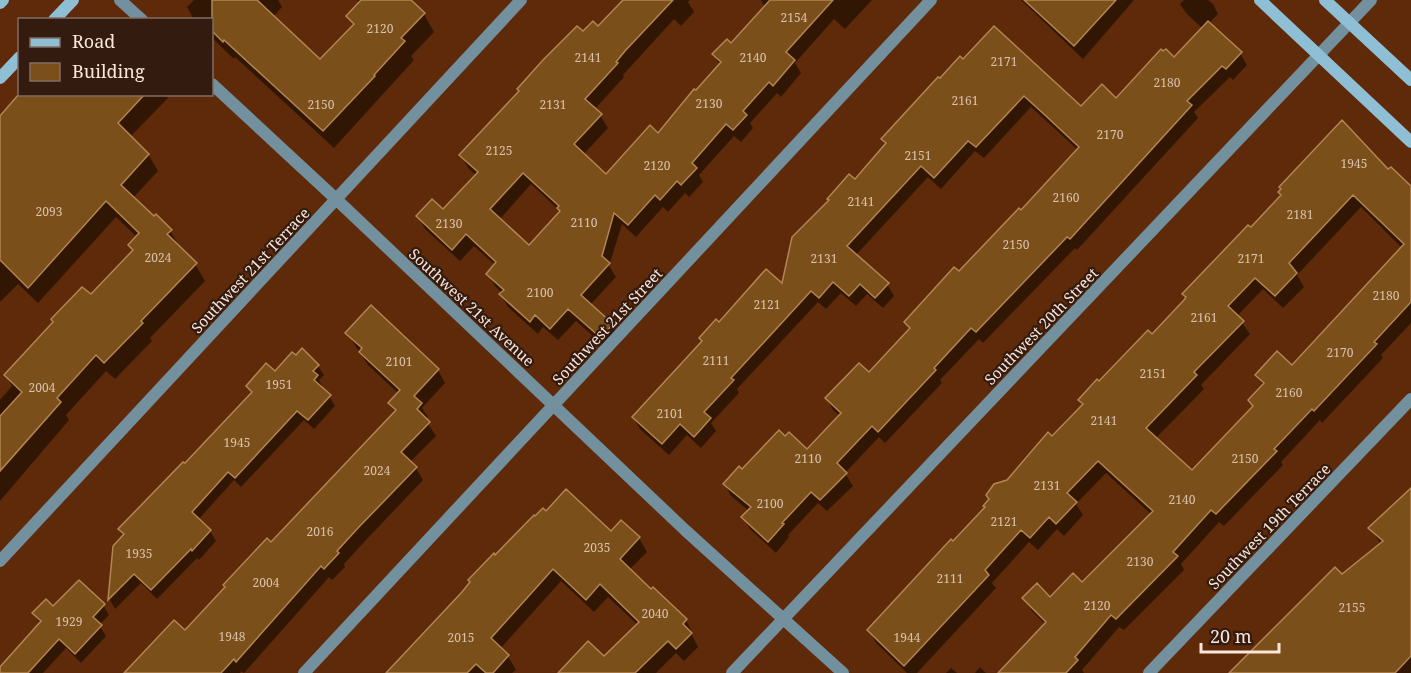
<svg xmlns="http://www.w3.org/2000/svg" width="1411" height="673" viewBox="0 0 1411 673" font-family="'Noto Serif',serif">
  <style>
    .shadow { fill: #0007; fill-rule: evenodd }
    .building { fill: #7a4f1a; stroke: #b38552; stroke-width: 1.5; fill-rule: evenodd }
    .lines { fill: none; stroke-linecap: round; stroke-linejoin: round }
    .street { stroke: #72909d; stroke-width: 12 }
    .secondary { stroke: #8fbfd5; stroke-width: 12 }
    .labels { text-anchor: middle; dominant-baseline: central; stroke-width: 4.5; stroke-linejoin: round; paint-order: stroke }
    .number-label { font-size: 12px; fill: #dbc0ac }
    .street-label { font-size: 15px; fill: #fbe6dc; stroke: #331b0f }
  </style>
  <rect width="100%" height="100%" fill="#5f2a09"/>
  <g class="shadow">
    <polygon points="194,0 278,0 282,7 273,17 320,61 354,26 348,16 360,3 357,0 409,0 424,14 434,32 411,56 414,60 334,148 235,57 234,59 212,38 212,20 194,20 187,7"/>
    <path d="M625,0H690L688,2L694,12L681,26L674,19L623,75L624,77L594,110L600,115L608,128L583,155L606,176L658,135L720,65L714,55L731,45L765,8L761,0H872L845,29L834,19L795,63L801,73L781,97L777,93L750,123L753,128L741,142L734,136L699,175L703,182L689,197L685,193L668,212L663,207L636,237L622,224L609,266L616,277L590,305L612,325L619,338L609,350L576,321L558,340L543,327L538,334L508,307L501,295L502,293L495,286L488,274L495,265L474,246L460,261L425,229L418,216L443,211L477,176L468,168L461,155L583,33L599,28ZM531,184L561,212L529,247L499,220Z"/>
    <polygon points="1021,0 1134,0 1083,59"/>
    <polygon points="1184,0 1208,0 1213,4 1218,14 1209,23 1240,53 1247,65 1233,80 1230,77 1194,112 1198,118 1077,250 1075,248 983,343 979,339 940,380 942,383 885,443 879,437 845,473 853,486 827,511 818,503 788,535 789,537 776,553 750,529 743,517 749,511 731,496 725,484 743,471 807,451 840,416 833,410 827,399 869,374 910,330 906,322 1021,212 1079,151 1031,107 984,158 975,151 941,189 928,177 856,255 887,284 894,296 883,308 867,294 856,306 841,293 826,309 818,302 737,389 739,393 711,423 716,431 701,448 687,435 669,455 640,429 633,417 719,324 783,286 855,182 886,145 883,139 961,58 1081,109 1116,100 1174,59 1203,29 1186,13 1180,4"/>
    <polygon points="21,94 166,94 168,98 130,137 148,154 158,171 133,198 170,231 180,247 195,264 205,281 150,338 152,341 115,379 106,371 66,415 69,420 0,501 0,400 12,386 6,376 91,296 134,252 129,245 137,237 116,217 38,303 18,284 0,302 0,118"/>
    <path d="M1388,171L1411,188V323L1381,355L1383,358L1322,423L1320,420L1281,462L1283,465L1224,526L1219,522L1181,564L1184,570L1124,630L1119,627L1082,670L1084,673H1000L1046,625L1032,611L1024,598L1050,599L1082,584L1152,515L1106,473L1076,504L1083,515L1064,536L1057,529L1038,550L1029,542L992,583L996,588L917,673H907L876,643L869,630L953,543L1008,481L1083,406L1079,400L1152,336L1187,299L1184,294L1251,229ZM1361,207L1402,248L1292,367L1257,375L1263,386L1249,401L1253,407L1192,472L1156,438L1204,389L1201,385L1250,334L1237,316L1263,289L1283,308L1304,287L1297,275Z"/>
    <polygon points="371,307 438,370 445,383 422,408 428,417 425,419 436,436 410,462 416,468 423,480 365,541 344,564 345,567 332,580 329,577 244,673 241,671 240,673 126,673 185,632 396,413 390,403 399,394 368,365 347,333"/>
    <polygon points="318,366 324,375 319,380 322,386 320,388 329,396 335,406 314,429 304,420 241,487 234,480 198,520 210,531 216,541 199,560 197,558 157,599 141,583 115,609 110,600 114,547 124,536 120,529 185,465 252,394 248,386 275,373"/>
    <polygon points="1411,490 1411,673 1231,673 1341,576 1381,544 1370,528"/>
    <polygon points="621,522 639,538 647,552 629,570 686,620 693,634 692,635 698,647 684,661 676,653 656,673 570,673 604,658 638,625 608,597 594,612 561,581 500,649 508,656 516,670 512,673 386,673 463,593 611,533"/>
    <polygon points="103,605 109,615 99,625 106,636 81,663 66,648 43,673 0,673 0,668 40,624 34,614 53,608"/>
    <polygon points="980,667 986,673 975,673"/>
    <polygon points="951,668 957,673 946,673"/>
  </g>
  <g class="building">
    <polygon points="212,0 257,0 320,59 354,24 346,16 361,0 411,0 425,13 401,38 405,41 374,75 375,76 323,131 224,40 223,42 212,31"/>
    <path d="M623,0H673L625,51L616,62L618,63L585,99L602,114L574,144L606,174L650,125L658,133L694,89L696,90L721,62L712,54L727,39L731,43L770,0H833L786,52L795,60L773,86L769,82L743,111L747,115L733,130L726,124L692,163L697,168L681,185L677,181L660,200L655,195L628,225L614,213L602,256L610,263L581,295L613,324L601,338L568,309L550,329L535,315L530,322L499,294L504,290L486,274L496,262L466,234L452,250L416,216L432,199L443,209L478,172L459,155L519,91L517,89L543,60L577,26L583,31L593,21L598,26ZM523,173L559,206L557,208L560,211L529,245L490,209Z"/>
    <polygon points="1024,0 1116,0 1074,46"/>
    <polygon points="1208,21 1242,52 1226,69 1222,66 1187,101 1192,105 1070,239 1067,237 976,332 971,328 934,368 936,370 878,432 872,426 837,463 847,473 820,500 811,492 782,523 784,524 768,542 741,517 751,507 723,484 739,466 742,469 779,430 785,436 789,432 807,449 841,413 825,398 859,363 869,372 910,328 904,322 954,267 959,271 1019,208 1021,210 1079,147 1046,116 1024,96 976,147 968,141 934,178 921,166 847,246 889,283 875,298 860,284 849,296 833,282 819,298 811,291 731,378 734,380 704,412 711,418 694,437 680,424 662,444 632,417 702,341 699,338 716,319 719,322 766,269 782,283 792,237 829,200 827,199 849,174 855,179 886,143 881,139 938,77 940,78 960,56 963,59 994,26 1081,106 1102,84 1116,98 1161,49 1163,51 1166,49 1174,57"/>
    <polygon points="19,94 145,94 118,123 149,154 121,185 154,216 156,214 172,230 167,234 197,263 141,321 143,323 104,363 96,355 57,398 61,402 0,471 0,416 22,392 4,375 53,322 51,319 82,287 91,294 133,250 128,245 139,233 106,201 28,288 0,260 0,116"/>
    <path d="M1342,120L1388,169L1391,167L1411,186V302L1374,342L1377,344L1314,411L1312,409L1274,449L1277,451L1216,514L1211,510L1173,552L1178,556L1116,619L1111,615L1075,657L1078,660L1066,673H998L1046,622L1022,598L1037,583L1050,597L1073,573L1082,582L1153,511L1098,461L1067,493L1077,502L1056,524L1049,517L1030,538L1021,530L985,570L989,575L904,666L867,630L951,539L953,541L985,507L983,506L989,499L986,495L994,484L1007,480L1048,432L1052,436L1083,404L1078,400L1097,379L1099,381L1148,330L1152,334L1184,300L1186,297L1182,294L1248,225L1251,227L1281,195L1278,192L1281,189L1279,187ZM1353,195L1404,244L1292,365L1277,351L1255,375L1264,383L1248,400L1253,406L1192,470L1146,428L1197,375L1194,372L1244,321L1228,306L1255,278L1275,296L1297,273L1289,263Z"/>
    <polygon points="371,305 439,369 414,396 422,403 417,409 430,422 401,452 417,467 358,528 337,551 339,553 324,569 321,566 236,662 234,659 221,673 124,673 174,620 185,630 225,587 223,585 267,538 271,542 396,410 388,403 400,390 359,352 362,348 345,333"/>
    <polygon points="302,348 319,365 313,371 318,375 314,380 331,395 308,420 297,411 235,478 228,472 192,512 211,530 192,551 191,549 151,590 134,574 108,600 113,546 124,534 118,529 183,462 185,463 252,392 246,386 266,363 275,371 292,352 296,355"/>
    <polygon points="1411,488 1411,656 1395,673 1229,673 1335,567 1342,574 1383,541 1368,528"/>
    <polygon points="566,489 611,531 621,520 640,537 620,559 651,589 653,587 687,619 683,624 692,633 676,649 668,641 635,673 558,673 588,641 604,656 639,622 600,584 586,600 553,569 491,638 509,655 493,673 486,673 476,664 467,673 386,673 462,592 470,582 468,580 494,553 495,555 534,515 535,516 543,508 546,511"/>
    <polygon points="79,580 105,604 93,617 102,625 75,654 59,639 28,673 0,673 0,667 41,621 32,613 46,599 53,606"/>
  </g>
  <g class="lines">
    <g class="street">
      <polyline points="120,0 142,20"/>
      <polyline points="212,84 336,199 685,530 843,673"/>
      <polyline points="0,561 521,0"/>
      <polyline points="304,673 931,0"/>
      <polyline points="732,673 1371,0"/>
      <polyline points="1149,673 1411,399"/>
    </g>
    <g class="secondary">
      <polyline points="1260,0 1411,142"/>
      <polyline points="1325,0 1411,80"/>
      <polyline points="0,3 3,0"/>
      <polyline points="54,20 73,0"/>
      <polyline points="0,78 20,57"/>
    </g>
  </g>
  <g class="labels">
    <g class="number-label">
      <text x="794" y="17">2154</text>
      <text x="380" y="28">2120</text>
      <text x="588" y="57">2141</text>
      <text x="753" y="57">2140</text>
      <text x="1004" y="61">2171</text>
      <text x="1167" y="82">2180</text>
      <text x="965" y="100">2161</text>
      <text x="709" y="103">2130</text>
      <text x="321" y="104">2150</text>
      <text x="553" y="104">2131</text>
      <text x="1110" y="134">2170</text>
      <text x="499" y="150">2125</text>
      <text x="918" y="155">2151</text>
      <text x="1354" y="163">1945</text>
      <text x="657" y="165">2120</text>
      <text x="1066" y="197">2160</text>
      <text x="861" y="201">2141</text>
      <text x="49" y="211">2093</text>
      <text x="1300" y="214">2181</text>
      <text x="584" y="222">2110</text>
      <text x="449" y="223">2130</text>
      <text x="1016" y="244">2150</text>
      <text x="158" y="257">2024</text>
      <text x="824" y="258">2131</text>
      <text x="1251" y="258">2171</text>
      <text x="540" y="292">2100</text>
      <text x="1386" y="295">2180</text>
      <text x="767" y="304">2121</text>
      <text x="1204" y="317">2161</text>
      <text x="1340" y="352">2170</text>
      <text x="716" y="360">2111</text>
      <text x="399" y="361">2101</text>
      <text x="1153" y="373">2151</text>
      <text x="279" y="384">1951</text>
      <text x="42" y="387">2004</text>
      <text x="1289" y="392">2160</text>
      <text x="670" y="413">2101</text>
      <text x="1104" y="420">2141</text>
      <text x="237" y="442">1945</text>
      <text x="808" y="458">2110</text>
      <text x="1245" y="458">2150</text>
      <text x="377" y="470">2024</text>
      <text x="1047" y="485">2131</text>
      <text x="1182" y="499">2140</text>
      <text x="770" y="503">2100</text>
      <text x="1004" y="521">2121</text>
      <text x="320" y="531">2016</text>
      <text x="597" y="547">2035</text>
      <text x="139" y="553">1935</text>
      <text x="1140" y="561">2130</text>
      <text x="950" y="578">2111</text>
      <text x="266" y="582">2004</text>
      <text x="1097" y="605">2120</text>
      <text x="1352" y="607">2155</text>
      <text x="655" y="613">2040</text>
      <text x="69" y="621">1929</text>
      <text x="232" y="636">1948</text>
      <text x="461" y="637">2015</text>
      <text x="907" y="637">1944</text>
    </g>
    <g class="street-label">
      <text transform="translate(250 270) rotate(-47)">Southwest 21st Terrace</text>
      <text transform="translate(472 307) rotate(43)">Southwest 21st Avenue</text>
      <text transform="translate(607 326) rotate(-47)">Southwest 21st Street</text>
      <text transform="translate(1041 326) rotate(-46)">Southwest 20th Street</text>
      <text transform="translate(1269 526) rotate(-46)">Southwest 19th Terrace</text>
    </g>
  </g>
  <rect x="18" y="18" width="195" height="78" fill="#331b0f" stroke="#836c61" stroke-width="1.5"/>
  <rect x="30" y="38" width="30" height="9" fill="#8fbfd5" stroke="#836c61" stroke-width="1.5"/>
  <text x="72" y="48" font-size="18" fill="#fbe6dc">Road</text>
  <rect x="30" y="63" width="30" height="18" fill="#7a4f1a" stroke="#836c61" stroke-width="1.5"/>
  <text x="72" y="78" font-size="18" fill="#fbe6dc">Building</text>
  <path d="M1201 643v9h78v-9" fill="none" stroke="#fbe6dc" stroke-width="3"/>
  <text x="1210" y="643" font-size="18" fill="#fbe6dc" stroke="#331b0f" stroke-width="4.5" paint-order="stroke">20 m</text>
</svg>
